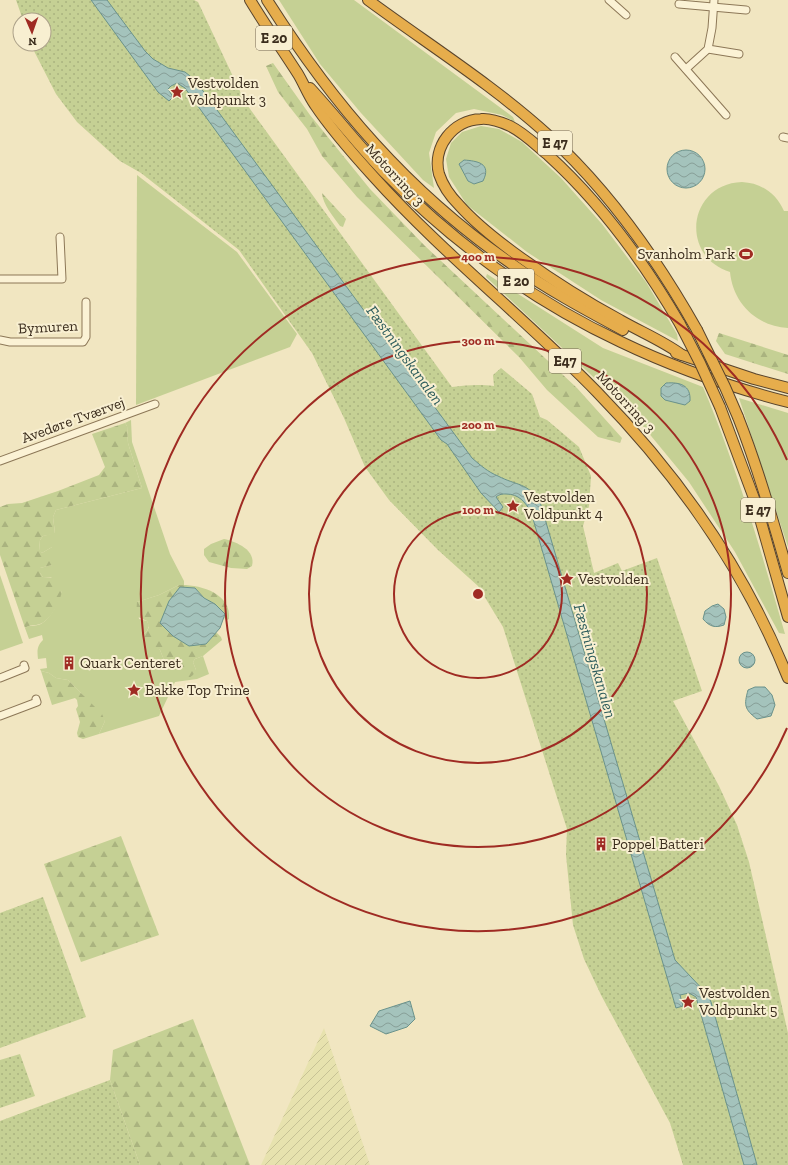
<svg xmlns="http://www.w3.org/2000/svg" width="788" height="1165" viewBox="0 0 788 1165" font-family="'Zilla Slab',serif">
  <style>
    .farmland { fill: url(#farmland-furrows) }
    .grass { fill: #c5d094 }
    .forest { fill: url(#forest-firs) }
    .park { fill: url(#park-dots) }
    .water { fill: url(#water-waves); stroke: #6a928b }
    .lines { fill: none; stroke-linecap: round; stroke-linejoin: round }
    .minor-casing { stroke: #8c7757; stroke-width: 9 }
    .highway-casing { stroke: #59442c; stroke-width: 12 }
    .minor { stroke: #fbf2d5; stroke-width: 7 }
    .highway { stroke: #e6ad4c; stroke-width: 10 }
    .highway-bridge-casing { stroke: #59442c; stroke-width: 12; stroke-linecap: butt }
    .highway-bridge { stroke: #e6ad4c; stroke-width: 10 }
    .ring { fill: none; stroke: #9f2b23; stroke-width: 2 }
    .labels { text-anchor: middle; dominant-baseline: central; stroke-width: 4; stroke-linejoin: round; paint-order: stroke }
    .shield { fill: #f8efd1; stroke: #746753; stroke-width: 1 }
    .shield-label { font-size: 14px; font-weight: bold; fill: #3b2d1d }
    .poi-label { font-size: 15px; fill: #3b2d1d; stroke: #f8efd1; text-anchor: start }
    .street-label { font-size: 15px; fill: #3b2d1d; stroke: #f8efd1 }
    .water-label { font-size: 16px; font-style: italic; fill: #2b5b5b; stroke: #f8efd1 }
    .centre { fill: #9f2b23; stroke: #f8efd1; stroke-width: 2 }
    .ring-label { font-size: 12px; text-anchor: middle; font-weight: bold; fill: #9f2b23; stroke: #f8efd1; stroke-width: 4; stroke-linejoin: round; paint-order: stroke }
  </style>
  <defs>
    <pattern id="farmland-furrows" width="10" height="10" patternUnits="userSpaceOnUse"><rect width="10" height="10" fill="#e7e2ae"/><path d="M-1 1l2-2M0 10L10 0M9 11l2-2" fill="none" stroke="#c7c295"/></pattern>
    <pattern id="forest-firs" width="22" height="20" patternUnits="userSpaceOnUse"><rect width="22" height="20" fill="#c5d094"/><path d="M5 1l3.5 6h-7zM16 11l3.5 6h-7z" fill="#aab37f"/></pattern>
    <pattern id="park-dots" width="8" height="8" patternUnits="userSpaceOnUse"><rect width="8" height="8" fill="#c5d094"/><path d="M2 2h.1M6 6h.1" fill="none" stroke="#aab37f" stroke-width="1.8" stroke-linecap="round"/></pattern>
    <pattern id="water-waves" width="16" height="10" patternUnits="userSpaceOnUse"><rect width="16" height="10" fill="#a4c3bc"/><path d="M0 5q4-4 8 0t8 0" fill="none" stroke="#879f98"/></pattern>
  </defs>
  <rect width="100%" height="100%" fill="#f1e6c1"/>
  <polygon class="farmland" points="324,1028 370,1165 261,1165"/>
  <g class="grass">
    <polygon points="279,0 354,0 513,117 515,122 502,115 474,109 456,113 436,132 429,153 434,188 423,180 361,113 320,64"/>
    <polygon points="481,126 499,129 522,142 561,178 602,224 646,282 677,334 678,341 601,300 527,252 467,205 449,177 446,159 451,143 462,132"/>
    <polygon points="137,175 237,252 297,334 290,347 136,405"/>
    <path d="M742,182C761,183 776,193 784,211H788V328C756,326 733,303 730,272C679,256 688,184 742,182Z"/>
    <path d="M487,274L603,348L703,387C737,467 761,551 785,634L779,633L735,552L689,482L633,414L486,277Z"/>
    <polygon points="739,398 788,413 788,547"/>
    <path d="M131,420L132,442L170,554L184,581V585H179L159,595L137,602L139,619L147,621L149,626L147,631L142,636L160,650L164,660L196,670L193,662L195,659L203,656L209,674L197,679L175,682L159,716L99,734L105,721L81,693L68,680L56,678L49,673L41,671L40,669L47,668L46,658L38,659C37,650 37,646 43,640L42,635L29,639L25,628C30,624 35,627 41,624C52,618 58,602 62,591L51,577H43L40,573V568L52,565V547L42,553L39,551L40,540L43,536L55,533L53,517L56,510L142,488L128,443L127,426L125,423Z"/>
    <polygon points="0,575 23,643 0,651"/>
  </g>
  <g class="forest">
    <polygon points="273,63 310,115 370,189 425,246 577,388 622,438 620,443 598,437 547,390 519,357 357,197 322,156 307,129 278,92 266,66"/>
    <path d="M322,193L346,219L343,227L340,226C333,216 323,205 322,193Z"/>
    <polygon points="719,333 788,355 788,374 725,354 716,341"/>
    <path d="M125,423L127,426L128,443L142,488L56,510L53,517L55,534L43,536L40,540L39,550L42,553L52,547L55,548V563L52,565L40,568V573L43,577L60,578C68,590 53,619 40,624C35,626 30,624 25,628L0,555V507L8,504L22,503L58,491L99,475L105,467L92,434Z"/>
    <path d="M224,539C237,542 256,550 252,566L247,569L231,568L209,562L204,555V549L211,544Z"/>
    <path d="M179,585C199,584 232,593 229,619L227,620L224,618L225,614L215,604L204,598L195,588L206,644L216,632L221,637L222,640L203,656L195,659L193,662L196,670L193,675L189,678L183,677L164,660L160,650L156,648H150L143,640L142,636L147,631L149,627L147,621L136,616L137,602L159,595Z"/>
    <polygon points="41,671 49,673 56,678 68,680 102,714 105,721 99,734 83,739 78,737 77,733 80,722 76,709 78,706 77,700 75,698 52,705"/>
    <polygon points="121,836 159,935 81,962 44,864"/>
    <polygon points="193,1019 250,1165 140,1165 110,1080 113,1050"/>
  </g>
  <g class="park">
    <path d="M16,0H194L198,2L245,102L452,387C467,385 479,384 494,386L493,375L501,368L532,394L540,417L547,420L579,447L591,476L589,506L583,526L594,573L618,563L622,571L657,558L702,691L673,701L719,786L737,825L749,862L788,1033V1165H683L670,1123L601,995L584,959L573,925L566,855L567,829L503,627L478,586L438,550L389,500L365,467L344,418L312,353L239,250L141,173L120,161L77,122L56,94L35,53L31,44H44V20H23Z"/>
    <polygon points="43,897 86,1017 0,1048 0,913"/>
    <polygon points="20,1054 35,1096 0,1108 0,1060"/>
    <polygon points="110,1080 140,1165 0,1165 0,1121"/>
  </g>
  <g class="water">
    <path d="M91,0H107L145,51L153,59L168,68L185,72L195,80L472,458C480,465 488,472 498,476C517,486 527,482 540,502L675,960L707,994L711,1002L757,1165H744L696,997L689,993L680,995L683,1006L676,1008L531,512C525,502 519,494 506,494C502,494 500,494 496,497L503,507L499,512L481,493L447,444L441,440L192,98L185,88L177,83L171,86L168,89L173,97L169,101L158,92Z"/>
    <circle cx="686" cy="169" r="19"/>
    <path d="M464,160C477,161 492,163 483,181L474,184L468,181L459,164Z"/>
    <path d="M666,383C680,382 691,385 690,401L685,405L665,400L661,396V388Z"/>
    <polygon points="180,587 195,588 204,598 215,604 225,614 220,628 206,644 189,646 173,636 160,623 169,601"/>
    <path d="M718,604L724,609L726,617L724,625C715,628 710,627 703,619L705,611L712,606Z"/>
    <circle cx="747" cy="660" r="8"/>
    <path d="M755,687H765L772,695L775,705L771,716L757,719C744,709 744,705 748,690Z"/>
    <polygon points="410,1001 415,1019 407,1027 386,1034 370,1026 379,1011"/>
  </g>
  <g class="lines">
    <g class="minor-casing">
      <g id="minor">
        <polyline points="609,0 626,15"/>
        <polyline points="679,4 746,10"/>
        <polyline points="708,49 739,54"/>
        <polyline points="675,57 726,115"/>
        <polyline points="686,69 708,49 712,28 714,0"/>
        <polyline points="783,137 788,138"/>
        <polyline points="0,279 62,279 60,237"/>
        <polyline points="0,340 10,342 83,342 86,337 86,302"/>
        <polyline points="0,461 155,404"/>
        <polyline points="0,678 25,668 24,665"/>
        <polyline points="0,716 37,702 36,699"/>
      </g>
    </g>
    <g class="highway-casing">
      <g id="highway">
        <path d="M250,0C265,25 282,49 298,74C304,84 308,95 315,105C331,129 353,154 373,176C442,253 525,318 597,392C678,475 745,570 788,678"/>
        <path d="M267,0C333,104 407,191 509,262C545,288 584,309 623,330"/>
        <path d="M368,0C429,45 493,85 549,136C610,192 657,259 697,330"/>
        <path d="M310,88C335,115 358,145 384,172C452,241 533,301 621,342C675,368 730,387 788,402"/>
        <path d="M680,324C644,262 602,204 548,155C536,145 524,133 510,126C501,122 491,118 481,119C453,120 432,147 439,174C443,186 450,196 459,205C475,223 494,238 513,252C547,277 583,300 620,320C641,332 663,341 682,355"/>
        <polyline points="676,353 754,379 788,388"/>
        <polyline points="720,407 755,501 788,617"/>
        <path d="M738,417C758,468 773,521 788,573"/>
      </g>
    </g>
    <use href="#minor" class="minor"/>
    <use href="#highway" class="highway"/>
    <g class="highway-bridge-casing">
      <g id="highway-bridge">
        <polyline points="680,324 700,363 720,407"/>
        <polyline points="697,330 725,387 738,417"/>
      </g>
    </g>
    <use href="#highway-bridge" class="highway-bridge"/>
  </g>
  <g class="ring">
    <circle cx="478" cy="594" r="84"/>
    <circle cx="478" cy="594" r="169"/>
    <circle cx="478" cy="594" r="253"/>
    <path d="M787 728A337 337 0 1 1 787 460"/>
  </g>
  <defs>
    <g id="sight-bare" transform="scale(1.08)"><path d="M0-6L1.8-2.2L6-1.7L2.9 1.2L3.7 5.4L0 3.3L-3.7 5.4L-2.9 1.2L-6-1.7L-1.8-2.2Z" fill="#9f2b23" stroke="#f8efd1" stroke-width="2.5" paint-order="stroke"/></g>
    <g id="stadium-bare" transform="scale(1.08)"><path d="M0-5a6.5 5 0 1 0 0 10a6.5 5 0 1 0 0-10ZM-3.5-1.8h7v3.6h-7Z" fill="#9f2b23" stroke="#f8efd1" stroke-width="2.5" paint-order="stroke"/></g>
    <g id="building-bare" transform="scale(1.08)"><path d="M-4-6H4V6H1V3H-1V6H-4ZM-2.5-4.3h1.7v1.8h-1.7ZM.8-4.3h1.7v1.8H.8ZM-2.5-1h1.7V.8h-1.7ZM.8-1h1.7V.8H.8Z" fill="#9f2b23" stroke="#f8efd1" stroke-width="2.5" paint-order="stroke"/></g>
  </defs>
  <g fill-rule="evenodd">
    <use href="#sight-bare" x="177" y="92"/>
    <use href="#stadium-bare" x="746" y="254"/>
    <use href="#sight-bare" x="513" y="506"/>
    <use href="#sight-bare" x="567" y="579"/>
    <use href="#building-bare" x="69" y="663"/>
    <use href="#sight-bare" x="134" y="690"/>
    <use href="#building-bare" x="601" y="844"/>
    <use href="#sight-bare" x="688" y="1002"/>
  </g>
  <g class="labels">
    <g class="shield">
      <rect x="256" y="26" width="36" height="24" rx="3"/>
      <rect x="538" y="131" width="34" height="24" rx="3"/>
      <rect x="498" y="269" width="36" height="24" rx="3"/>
      <rect x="549" y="349" width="32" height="24" rx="3"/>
      <rect x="741" y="498" width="34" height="24" rx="3"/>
    </g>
    <g class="shield-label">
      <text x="274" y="38">E 20</text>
      <text x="555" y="143">E 47</text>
      <text x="516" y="281">E 20</text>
      <text x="565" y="361">E47</text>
      <text x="758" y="510">E 47</text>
    </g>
    <g class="poi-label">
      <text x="188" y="83">Vestvolden<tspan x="188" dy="17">Voldpunkt 3</tspan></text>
      <text x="735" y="254" text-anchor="end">Svanholm Park</text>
      <text x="524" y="497">Vestvolden<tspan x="524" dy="17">Voldpunkt 4</tspan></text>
      <text x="578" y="579">Vestvolden</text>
      <text x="80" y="663">Quark Centeret</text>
      <text x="145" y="690">Bakke Top Trine</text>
      <text x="612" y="844">Poppel Batteri</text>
      <text x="699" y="993">Vestvolden<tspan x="699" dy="17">Voldpunkt 5</tspan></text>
    </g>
    <g class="street-label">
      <text transform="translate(395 175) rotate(47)">Motorring 3</text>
      <text transform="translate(48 327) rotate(-3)">Bymuren</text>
      <text transform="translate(626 402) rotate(47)">Motorring 3</text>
      <text transform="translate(73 420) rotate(-20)">Avedøre Tværvej</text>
    </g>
    <g class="water-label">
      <text transform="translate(405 355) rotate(54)">Fæstningskanalen</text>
      <text transform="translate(595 661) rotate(74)">Fæstningskanalen</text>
    </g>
  </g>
  <circle cx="478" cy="594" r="6" class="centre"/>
  <g class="ring-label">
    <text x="478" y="261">400 m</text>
    <text x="478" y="345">300 m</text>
    <text x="478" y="429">200 m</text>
    <text x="478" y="514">100 m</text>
  </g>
  <g transform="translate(32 32) rotate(178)"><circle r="19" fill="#f8efd1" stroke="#aca189"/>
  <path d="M0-3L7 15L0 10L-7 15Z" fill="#9f2b23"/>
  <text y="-6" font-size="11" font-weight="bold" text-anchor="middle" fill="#3b2d1d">N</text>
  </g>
</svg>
